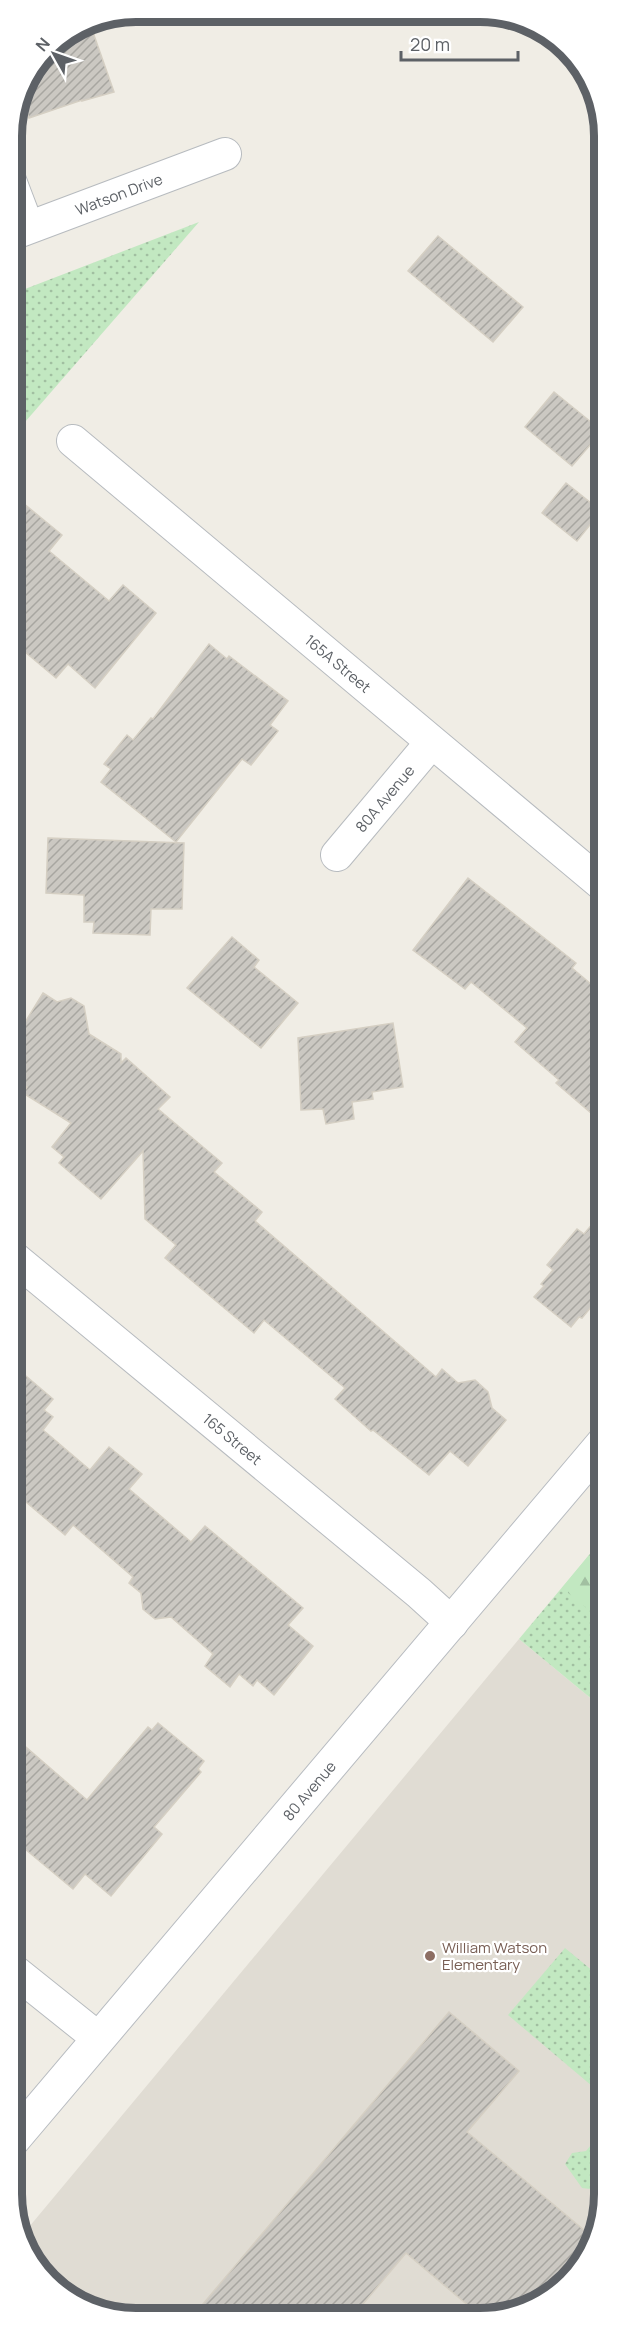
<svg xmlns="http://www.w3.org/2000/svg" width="617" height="2331" viewBox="0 0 617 2331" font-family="Manrope,sans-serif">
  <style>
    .education { fill: #e0dcd3 }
    .grass { fill: url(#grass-dots) }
    .forest { fill: url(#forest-firs) }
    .building { fill: url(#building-hatch); stroke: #d5cfc3; stroke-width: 1.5 }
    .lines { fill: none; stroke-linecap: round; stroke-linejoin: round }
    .lane-casing { stroke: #b7bbbf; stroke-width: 17 }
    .street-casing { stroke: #b7bbbf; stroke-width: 34 }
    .secondary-casing { stroke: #b8bcc1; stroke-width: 35 }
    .lane { stroke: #fff; stroke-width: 15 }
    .street { stroke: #fff; stroke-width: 32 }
    .secondary { stroke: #fff; stroke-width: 33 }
    .education-dot { fill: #8d6e63; stroke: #fff; stroke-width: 2 }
    .labels { text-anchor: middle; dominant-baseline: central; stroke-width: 4.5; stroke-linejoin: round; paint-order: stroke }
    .street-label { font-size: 15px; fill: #5d6166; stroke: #fff }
    .education-label { font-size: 15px; fill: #785e54; stroke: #fff; text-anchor: start }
    .rim { fill: none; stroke: #5d6166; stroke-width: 8 }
  </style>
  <defs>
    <pattern id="grass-dots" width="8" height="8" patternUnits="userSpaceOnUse" patternTransform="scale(1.5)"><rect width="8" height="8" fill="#c2e8c1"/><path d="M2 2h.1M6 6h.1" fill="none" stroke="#a1bfa1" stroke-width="1.8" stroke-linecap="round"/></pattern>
    <pattern id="forest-firs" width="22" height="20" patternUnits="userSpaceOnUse" patternTransform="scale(1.5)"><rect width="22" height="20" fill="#c2e8c1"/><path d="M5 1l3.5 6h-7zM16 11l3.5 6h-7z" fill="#a1bfa1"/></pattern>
    <pattern id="building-hatch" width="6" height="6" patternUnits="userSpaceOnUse" patternTransform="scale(1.5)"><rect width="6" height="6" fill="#cbc8c2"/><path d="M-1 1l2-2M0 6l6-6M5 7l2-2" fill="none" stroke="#a8a6a1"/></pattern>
  </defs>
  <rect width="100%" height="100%" fill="#f0ede5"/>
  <polygon class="education" points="519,1639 605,1710 605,2202 574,2277 542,2302 497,2318 112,2317 48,2282 24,2233"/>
  <g class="grass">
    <polygon points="199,222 12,437 12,294"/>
    <polygon points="604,1537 605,1710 519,1639"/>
    <polygon points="565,1948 605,1981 605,2071 592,2086 508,2015"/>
    <polygon points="605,2105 605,2186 598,2190 582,2188 565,2164 572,2153 586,2151 596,2139 594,2127"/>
  </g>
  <polygon class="forest" points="604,1537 605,1623 562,1588"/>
  <g class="building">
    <polygon points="89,21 114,92 82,101 82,100 29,118 20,95 22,89 49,48"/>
    <polygon points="438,236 523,307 493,342 408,271"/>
    <polygon points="554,392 602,431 572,466 525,427"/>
    <polygon points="566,483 601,511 577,541 542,513"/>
    <polygon points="12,494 62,535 49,551 109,601 123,585 156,613 95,688 68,664 56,678 12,641"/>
    <polygon points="209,644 227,659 229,656 288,701 270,725 278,731 251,765 242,759 176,842 101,782 111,769 104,764 127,735 133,740 151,718 153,719"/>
    <polygon points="48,838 184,843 182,909 151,909 150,935 93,933 94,922 84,922 84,895 46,893"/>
    <polygon points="468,878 576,963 572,968 604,995 604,1124 556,1083 559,1080 515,1042 527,1028 471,982 465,989 413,950"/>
    <polygon points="232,937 259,960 254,967 298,1003 261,1048 187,988"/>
    <polygon points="43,993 57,1002 71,998 84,1006 89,1034 121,1054 121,1063 126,1058 170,1097 158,1109 222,1163 214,1172 262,1212 255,1221 436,1377 442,1369 458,1383 475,1380 488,1392 492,1408 506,1420 468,1466 450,1451 429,1475 373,1430 371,1431 335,1399 345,1388 264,1320 254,1333 165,1258 176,1245 145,1219 143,1151 101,1199 59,1163 64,1157 52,1147 71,1123 23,1093 27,1087 13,1078 13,1042"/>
    <polygon points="393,1023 403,1087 372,1092 373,1099 352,1102 354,1119 326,1124 323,1109 301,1110 298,1038"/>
    <polygon points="604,1210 604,1291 582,1318 579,1317 571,1327 534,1297 544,1286 541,1284 553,1270 547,1265 577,1229 584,1234"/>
    <polygon points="13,1365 53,1399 44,1410 53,1417 43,1430 90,1470 109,1447 142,1474 129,1489 191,1542 205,1526 303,1608 288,1625 313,1646 274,1695 257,1680 253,1686 239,1674 230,1687 205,1666 213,1654 171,1617 155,1619 143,1609 141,1593 129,1583 133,1577 73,1525 65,1535 13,1491"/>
    <polygon points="158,1723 204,1761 198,1769 201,1772 154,1827 162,1834 111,1896 85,1874 73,1889 13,1839 13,1736 87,1800 148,1727 152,1730"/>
    <polygon points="449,2012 519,2071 467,2132 591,2236 574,2277 542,2302 497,2318 483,2318 406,2253 352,2317 192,2317"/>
  </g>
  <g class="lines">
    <g class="lane-casing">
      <polyline id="lane" points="12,162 36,225"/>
    </g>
    <g class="street-casing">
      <g id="street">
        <path id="s1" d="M12,234L225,154"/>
        <path id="s2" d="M73,441L604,886"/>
        <path id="s3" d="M337,855L431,743"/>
        <path id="s4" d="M13,1257L419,1593L452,1623"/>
        <polyline points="13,1970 98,2038"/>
      </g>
    </g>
    <g class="secondary-casing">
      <g id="secondary">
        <path id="s5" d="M13,2140L604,1442"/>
      </g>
    </g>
    <use href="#lane" class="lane"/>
    <use href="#street" class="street"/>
    <use href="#secondary" class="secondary"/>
  </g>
  <circle class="education-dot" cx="430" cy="1956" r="6"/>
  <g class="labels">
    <g class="street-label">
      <text stroke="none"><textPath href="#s1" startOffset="114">Watson Drive</textPath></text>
      <text stroke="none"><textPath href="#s2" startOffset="346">165A Street</textPath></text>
      <text stroke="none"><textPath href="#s3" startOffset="74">80A Avenue</textPath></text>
      <text stroke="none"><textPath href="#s4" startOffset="285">165 Street</textPath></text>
      <text stroke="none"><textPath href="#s5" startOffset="458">80 Avenue</textPath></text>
    </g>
    <g class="education-label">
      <text x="442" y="1947">William Watson<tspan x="442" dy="17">Elementary</tspan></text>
    </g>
  </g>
  <path d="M0 0H617V2331H0ZM136 22H480A114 114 0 0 1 594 136V2194A114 114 0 0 1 480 2308H136A114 114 0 0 1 22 2194V136A114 114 0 0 1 136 22Z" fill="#fff" fill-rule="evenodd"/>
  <path class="rim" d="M136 22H480A114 114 0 0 1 594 136V2194A114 114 0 0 1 480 2308H136A114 114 0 0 1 22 2194V136A114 114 0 0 1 136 22Z"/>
  <g transform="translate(54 54) rotate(310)" stroke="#ffffff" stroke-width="4.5" paint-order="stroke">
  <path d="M0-4.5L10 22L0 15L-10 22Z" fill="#5d6166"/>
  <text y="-9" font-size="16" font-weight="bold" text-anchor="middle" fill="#5d6166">N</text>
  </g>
  <path d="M401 51v9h117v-9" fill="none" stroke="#5d6166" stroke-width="3"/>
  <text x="410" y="51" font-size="18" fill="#5d6166" stroke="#ffffff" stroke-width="4.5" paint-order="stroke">20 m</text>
</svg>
